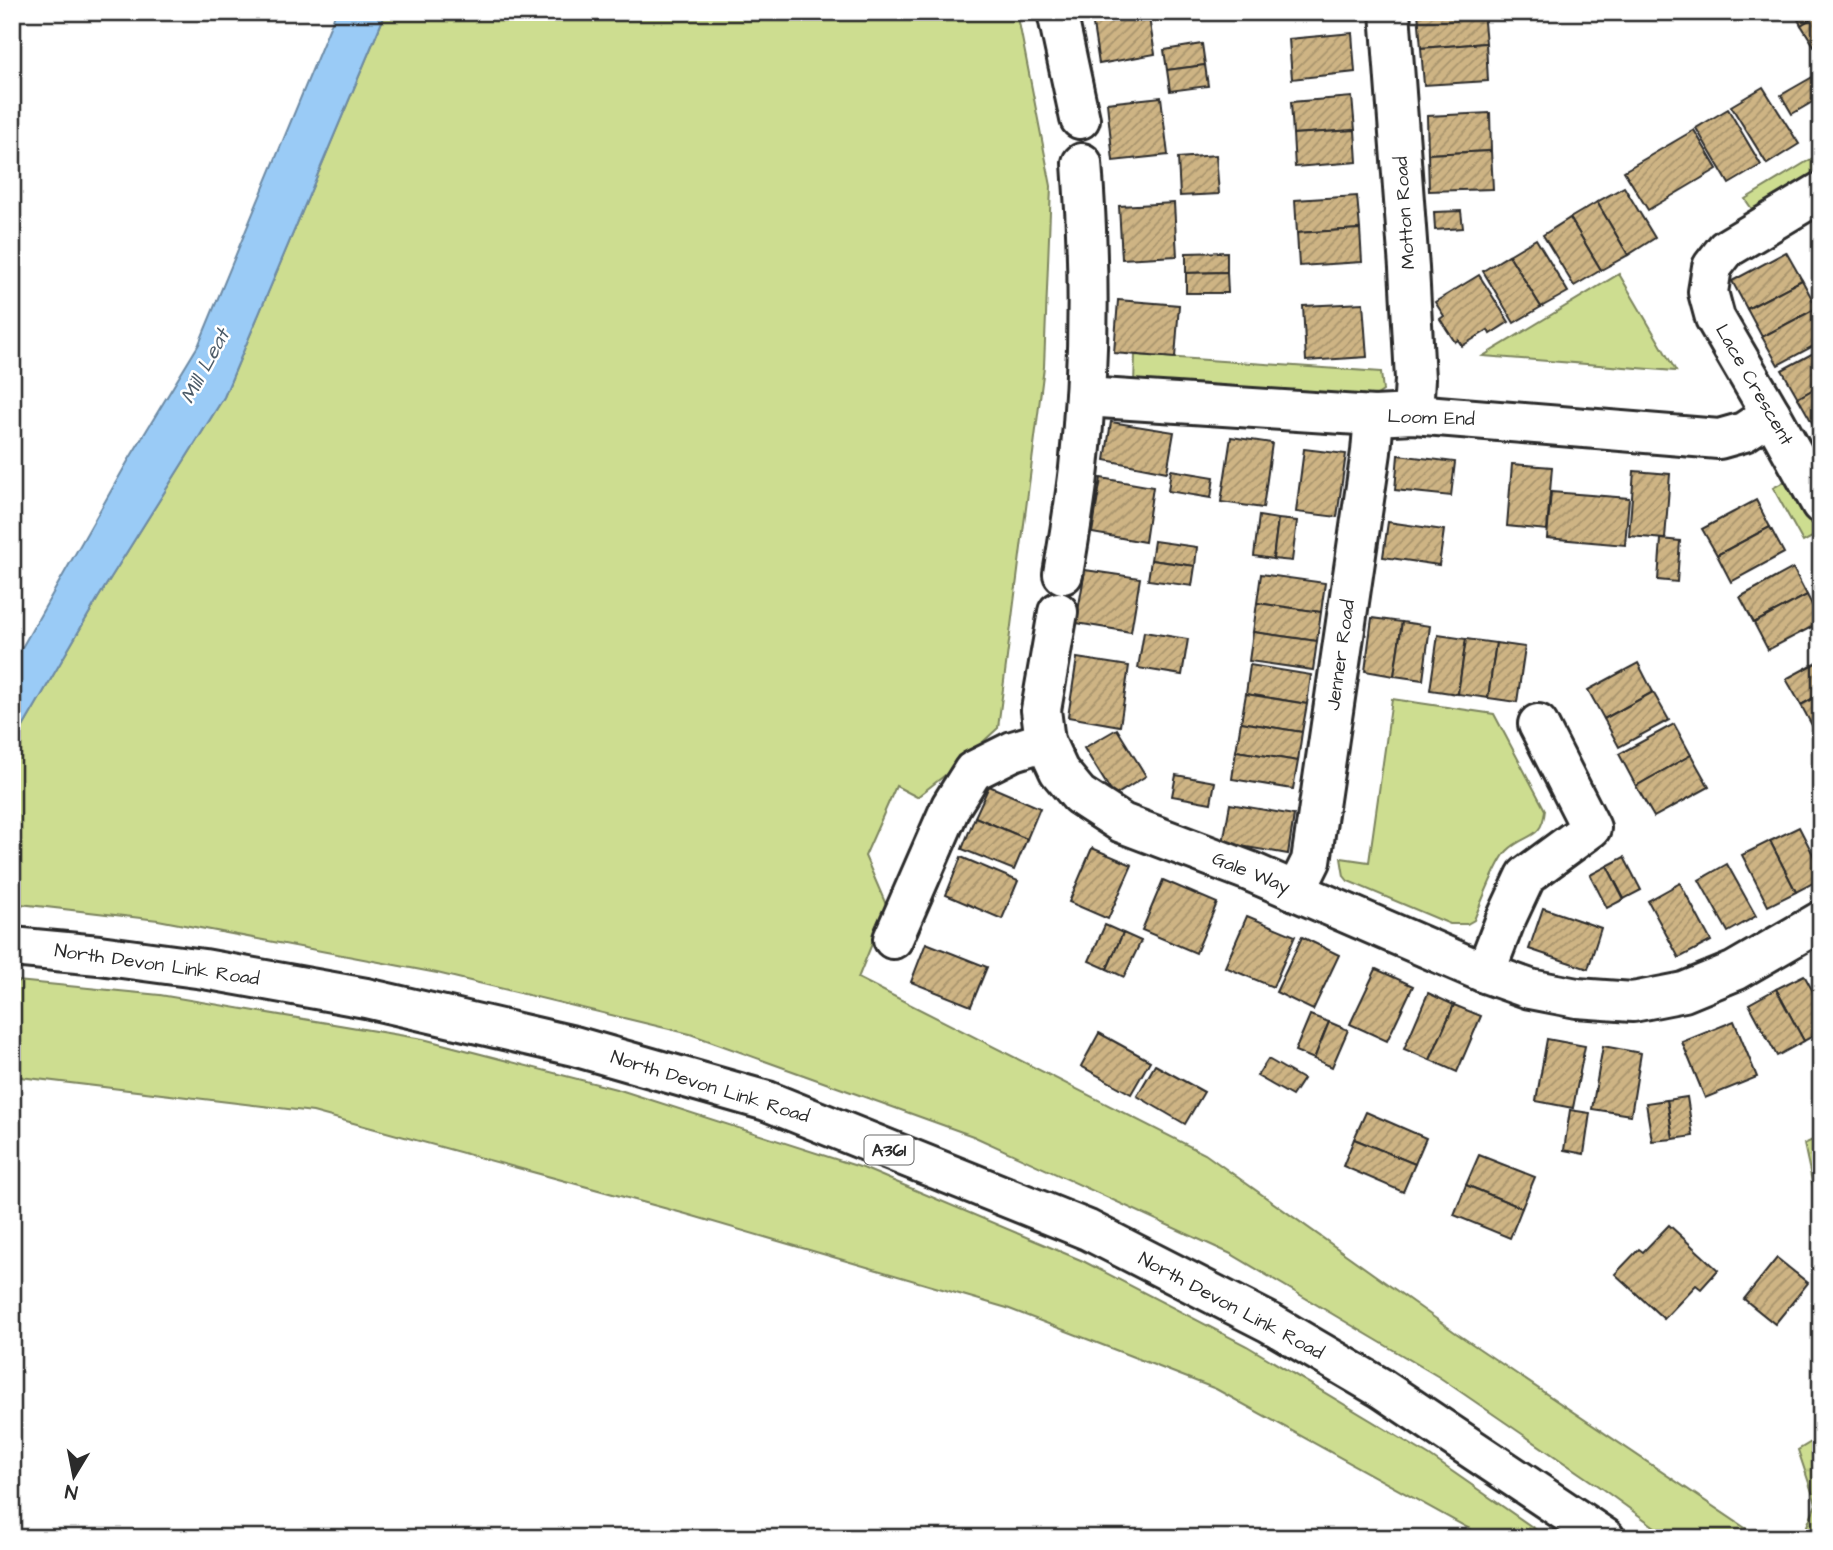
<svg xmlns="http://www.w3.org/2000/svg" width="1833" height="1550" viewBox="0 0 1833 1550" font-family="'Architects Daughter',sans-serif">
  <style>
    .grass { fill: #cddd90; stroke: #7c845e; stroke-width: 2 }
    .forest { fill: url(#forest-crowns); stroke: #7c845e; stroke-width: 2 }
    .water { fill: #9acbf6; stroke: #6e8ba5; stroke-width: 2 }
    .building { fill: url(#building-hatch); stroke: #2b2b2b; stroke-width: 2 }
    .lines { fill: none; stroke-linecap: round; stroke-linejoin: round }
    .minor-casing { stroke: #2b2b2b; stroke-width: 44 }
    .trunk-casing { stroke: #2b2b2b; stroke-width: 44 }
    .minor { stroke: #fff; stroke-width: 38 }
    .trunk { stroke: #fff; stroke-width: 38 }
    .labels { text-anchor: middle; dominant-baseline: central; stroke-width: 5; stroke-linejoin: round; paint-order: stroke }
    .shield { fill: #fff; stroke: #6b6b6b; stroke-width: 2 }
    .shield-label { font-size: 18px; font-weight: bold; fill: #2b2b2b }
    .street-label { font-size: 19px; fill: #2b2b2b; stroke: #fff }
    .water-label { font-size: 21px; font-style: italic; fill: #4c5b68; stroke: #fff }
  </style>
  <defs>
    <pattern id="forest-crowns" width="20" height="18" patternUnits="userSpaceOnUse" patternTransform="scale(1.75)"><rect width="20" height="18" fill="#cddd90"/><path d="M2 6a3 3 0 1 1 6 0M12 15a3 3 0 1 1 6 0" fill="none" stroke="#b0be7c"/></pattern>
    <pattern id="building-hatch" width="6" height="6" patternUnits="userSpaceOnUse" patternTransform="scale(1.75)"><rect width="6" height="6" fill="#ceb484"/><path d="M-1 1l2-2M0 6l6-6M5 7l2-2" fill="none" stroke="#a7936c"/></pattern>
  </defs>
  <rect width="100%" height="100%" fill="#fff"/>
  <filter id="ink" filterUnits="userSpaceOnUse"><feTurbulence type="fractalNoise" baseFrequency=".0143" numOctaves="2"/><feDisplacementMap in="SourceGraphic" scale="14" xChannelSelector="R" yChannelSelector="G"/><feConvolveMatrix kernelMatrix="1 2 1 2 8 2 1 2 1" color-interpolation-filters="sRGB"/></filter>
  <g filter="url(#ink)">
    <g class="grass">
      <polygon points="386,12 1017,12 1051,186 1044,367 998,728 958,765 917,797 896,786 865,856 887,907 858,978 1205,1154 1456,1333 1760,1538 1670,1538 1601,1488 1439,1377 1231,1254 973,1136 690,1034 437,973 158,920 12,903 12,746 98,598 224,397"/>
      <polygon points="1821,153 1821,172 1754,212 1745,199"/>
      <polygon points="1619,274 1676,371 1483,356"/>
      <polygon points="1135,355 1381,372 1383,391 1371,399 1134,383"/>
      <polygon points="1789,479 1818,534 1803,542 1773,488"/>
      <path d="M1392,699L1494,714L1545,810C1542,841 1525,833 1507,851C1497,861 1480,905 1474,920L1467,924H1450L1348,881L1344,876L1341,858L1369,862Z"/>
      <polygon points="17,981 160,995 423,1039 620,1090 863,1168 1083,1261 1247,1346 1430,1456 1548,1538 1486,1538 1216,1389 1007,1308 686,1214 313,1112 12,1076 12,1032"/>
    </g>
    <g class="forest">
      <polygon points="1821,1136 1821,1223 1804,1144"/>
      <polygon points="1821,1436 1821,1538 1802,1538 1816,1504 1798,1450"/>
    </g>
    <polygon class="water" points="336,12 386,12 224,397 98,598 12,746 12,665 128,461 199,344"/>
    <g class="building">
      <polygon points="1091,12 1148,12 1155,54 1099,64"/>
      <polygon points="1418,12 1483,12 1486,43 1421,48"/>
      <polygon points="1794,12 1821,12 1821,13 1801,25"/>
      <polygon points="1821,13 1821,50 1818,52 1801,25"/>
      <polygon points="1352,33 1355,72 1292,79 1289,39"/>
      <polygon points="1486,43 1488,81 1424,85 1421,48"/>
      <polygon points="1202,44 1205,65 1167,70 1164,50"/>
      <polygon points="1205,65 1208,86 1170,91 1167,70"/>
      <polygon points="1816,75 1821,83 1821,97 1792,114 1781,95"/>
      <polygon points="1763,87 1799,144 1767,164 1731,106"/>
      <polygon points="1161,97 1168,155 1113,161 1107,103"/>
      <polygon points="1352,97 1355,130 1293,134 1291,102"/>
      <polygon points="1728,109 1761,165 1729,184 1696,128"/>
      <polygon points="1490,113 1491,151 1428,154 1427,116"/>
      <polygon points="1355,130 1357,162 1295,167 1293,134"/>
      <polygon points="1694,130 1717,169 1648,210 1624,171"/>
      <polygon points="1491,151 1493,189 1429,191 1428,154"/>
      <polygon points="1216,155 1219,194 1180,196 1178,158"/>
      <polygon points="1624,187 1655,238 1628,255 1597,202"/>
      <polygon points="1357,196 1360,229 1297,233 1295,200"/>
      <polygon points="1597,202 1628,255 1601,270 1570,218"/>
      <polygon points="1174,203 1177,256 1122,259 1119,206"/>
      <polygon points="1461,211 1463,228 1435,230 1434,212"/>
      <polygon points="1570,218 1601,270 1574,286 1543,235"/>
      <polygon points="1360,229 1362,262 1299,266 1297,233"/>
      <polygon points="1536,239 1568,292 1541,307 1509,255"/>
      <polygon points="1227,252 1227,272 1186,273 1186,253"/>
      <polygon points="1786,252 1802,280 1747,309 1732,281"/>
      <polygon points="1509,255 1541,307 1514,323 1483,271"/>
      <polygon points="1227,272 1228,293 1186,293 1186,273"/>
      <polygon points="1479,275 1509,322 1490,334 1488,330 1462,346 1458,340 1455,342 1440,319 1444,316 1435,302"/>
      <polygon points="1802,280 1817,308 1762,337 1747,309"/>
      <polygon points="1118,300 1179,305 1175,358 1114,353"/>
      <polygon points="1363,303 1367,357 1306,361 1303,306"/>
      <polygon points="1817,308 1821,315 1821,342 1778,365 1762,337"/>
      <polygon points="1821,349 1821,385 1798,398 1782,370"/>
      <polygon points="1821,385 1821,422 1814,426 1798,398"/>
      <polygon points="1111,422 1174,432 1167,472 1105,460"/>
      <polygon points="1231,437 1272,443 1263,508 1221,502"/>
      <polygon points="1304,449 1346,454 1337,517 1296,512"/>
      <polygon points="1398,455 1455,462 1451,496 1395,490"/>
      <polygon points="1512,464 1552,467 1547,530 1507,526"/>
      <polygon points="1171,470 1214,477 1211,498 1168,491"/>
      <polygon points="1634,471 1670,474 1665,539 1629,536"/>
      <polygon points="1101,478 1153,487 1145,542 1092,533"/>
      <polygon points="1551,492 1629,498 1625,545 1547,538"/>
      <polygon points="1756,500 1770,527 1717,555 1702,529"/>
      <polygon points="1259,516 1278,519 1273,559 1254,556"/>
      <polygon points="1278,519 1297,521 1292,561 1273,559"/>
      <polygon points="1388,522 1444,530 1439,565 1383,557"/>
      <polygon points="1770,527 1784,553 1731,582 1717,555"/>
      <polygon points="1661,539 1680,541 1677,582 1658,580"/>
      <polygon points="1154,541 1197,547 1195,566 1151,560"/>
      <polygon points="1151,560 1195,566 1192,586 1148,580"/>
      <polygon points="1793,568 1807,595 1754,623 1740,597"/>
      <polygon points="1085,570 1140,578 1131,632 1076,623"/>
      <polygon points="1261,574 1325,583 1321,612 1257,603"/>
      <polygon points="1807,595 1821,622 1768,650 1754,623"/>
      <polygon points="1257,603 1321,612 1317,641 1253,632"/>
      <polygon points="1372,618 1402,622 1394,676 1365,671"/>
      <polygon points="1402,622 1430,626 1423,680 1394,676"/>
      <polygon points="1144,632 1188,639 1182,675 1138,668"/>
      <polygon points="1253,632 1317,641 1313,670 1249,661"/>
      <polygon points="1438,635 1466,639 1458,694 1430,690"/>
      <polygon points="1466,639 1496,643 1488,698 1458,694"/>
      <polygon points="1496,643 1525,647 1517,702 1488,698"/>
      <polygon points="1077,658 1129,666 1120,726 1068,717"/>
      <polygon points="1821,660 1821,694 1801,705 1786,679"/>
      <polygon points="1638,663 1653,692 1604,719 1588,690"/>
      <polygon points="1250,665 1311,675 1307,704 1246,694"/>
      <polygon points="1653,692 1669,720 1619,747 1604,719"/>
      <polygon points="1246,694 1307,704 1302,732 1241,722"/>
      <polygon points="1821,694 1821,728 1815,731 1801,705"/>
      <polygon points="1241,722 1302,732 1298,761 1236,751"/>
      <polygon points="1674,724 1691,755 1636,786 1619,754"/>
      <polygon points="1117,729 1146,776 1114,796 1084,748"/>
      <polygon points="1236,751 1298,761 1293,789 1232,779"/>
      <polygon points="1691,755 1709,787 1654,817 1636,786"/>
      <polygon points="1176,775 1215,782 1211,803 1172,796"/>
      <polygon points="989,786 1040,808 1027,839 975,817"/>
      <polygon points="1230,804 1294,815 1288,854 1223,843"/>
      <polygon points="975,817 1027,839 1014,870 962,849"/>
      <polygon points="1799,827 1821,870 1821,879 1796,892 1770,841"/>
      <polygon points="1770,841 1796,892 1768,906 1742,855"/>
      <polygon points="1092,848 1132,865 1108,919 1069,902"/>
      <polygon points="961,857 1018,881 1002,919 946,895"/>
      <polygon points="1624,857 1641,890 1624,899 1607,866"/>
      <polygon points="1727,864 1756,916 1728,932 1699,880"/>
      <polygon points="1607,866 1624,899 1607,908 1590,875"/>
      <polygon points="1163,880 1217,903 1196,953 1142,930"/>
      <polygon points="1680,883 1711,941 1679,958 1648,901"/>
      <polygon points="1543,908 1601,928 1588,969 1529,949"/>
      <polygon points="1247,916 1295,936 1273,987 1225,967"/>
      <polygon points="1105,925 1123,933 1107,969 1089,961"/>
      <polygon points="1123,933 1141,941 1124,977 1107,969"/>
      <polygon points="1302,937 1339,955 1313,1010 1276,992"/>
      <polygon points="926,943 987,967 971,1006 911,982"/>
      <polygon points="1376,969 1413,986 1387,1041 1350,1024"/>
      <polygon points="1804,975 1821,1006 1821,1032 1804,1041 1776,989"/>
      <polygon points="1776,989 1804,1041 1777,1056 1749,1004"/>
      <polygon points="1428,993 1454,1005 1430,1060 1404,1049"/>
      <polygon points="1454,1005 1481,1016 1457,1072 1430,1060"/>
      <polygon points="1310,1015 1329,1022 1314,1059 1295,1051"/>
      <polygon points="1734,1021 1757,1077 1705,1098 1682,1042"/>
      <polygon points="1329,1022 1348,1030 1332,1067 1314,1059"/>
      <polygon points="1099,1033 1150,1061 1131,1094 1081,1066"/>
      <polygon points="1547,1039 1585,1046 1573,1108 1536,1101"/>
      <polygon points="1603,1046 1641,1053 1631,1115 1592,1109"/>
      <polygon points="1268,1059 1303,1079 1292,1096 1257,1076"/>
      <polygon points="1155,1065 1204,1092 1185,1124 1137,1096"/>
      <polygon points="1687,1097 1693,1136 1673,1139 1667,1100"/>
      <polygon points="1667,1100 1673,1139 1652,1141 1646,1103"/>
      <polygon points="1570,1110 1590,1113 1584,1154 1564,1150"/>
      <polygon points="1366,1112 1426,1138 1415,1164 1354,1139"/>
      <polygon points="1354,1139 1415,1164 1403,1192 1343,1166"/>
      <polygon points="1479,1155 1535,1177 1522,1208 1466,1185"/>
      <polygon points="1466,1185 1522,1208 1510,1238 1454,1215"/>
      <polygon points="1669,1225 1718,1270 1701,1289 1696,1285 1664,1319 1615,1274 1639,1249 1643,1252"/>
      <polygon points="1777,1258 1808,1283 1775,1324 1744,1299"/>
    </g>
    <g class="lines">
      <g class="minor-casing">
        <g id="minor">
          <polyline points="1057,12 1080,119"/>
          <polyline points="1390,12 1409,268 1415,379 1413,414"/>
          <polyline points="1821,192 1726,249 1712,267 1708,292 1715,318 1771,414 1821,504"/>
          <polyline points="1085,397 1374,416 1413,414 1719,439 1744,432 1771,414"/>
          <path d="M1063,574C1069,539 1075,504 1079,468C1090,367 1090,265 1082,163"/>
          <polyline points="1058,612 1041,710 1045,741 1059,771 1079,795 1122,823 1249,871 1485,973 1530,989 1577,998 1633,1002 1684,992 1735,971 1821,921"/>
          <polyline points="1296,891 1311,861 1371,452 1374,416"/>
          <polyline points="893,939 951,806 973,771 1013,751 1045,741"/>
          <polyline points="1485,973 1505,921 1526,876 1591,828 1538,724"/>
        </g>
      </g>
      <g class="trunk-casing">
        <polyline id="trunk" points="12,947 99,955 204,969 366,998 574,1046 767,1101 1088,1230 1270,1323 1381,1388 1605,1538"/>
      </g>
      <use href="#minor" class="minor"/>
      <use href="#trunk" class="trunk"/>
    </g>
  </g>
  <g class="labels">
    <rect class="shield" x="864.5" y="1135.5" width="49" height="29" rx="5"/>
    <g class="shield-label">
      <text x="889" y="1150">A361</text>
    </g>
    <g class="street-label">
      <text transform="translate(1405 213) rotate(-94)">Motton Road</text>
      <text transform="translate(1754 385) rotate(60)">Lace Crescent</text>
      <text transform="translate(1431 418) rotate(2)">Loom End</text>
      <text transform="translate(1341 655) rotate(-82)">Jenner Road</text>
      <text transform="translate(1251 873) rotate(22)">Gale Way</text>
      <text transform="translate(157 965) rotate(8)">North Devon Link Road</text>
      <text transform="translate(710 1087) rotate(17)">North Devon Link Road</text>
      <text transform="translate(1231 1306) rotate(28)">North Devon Link Road</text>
    </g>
    <g class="water-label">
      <text transform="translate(205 366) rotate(-62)">Mill Leat</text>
    </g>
  </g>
  <rect width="1833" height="1550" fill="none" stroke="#fff" stroke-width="42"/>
  <rect x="21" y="21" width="1791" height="1508" fill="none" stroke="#2b2b2b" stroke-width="2.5" filter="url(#ink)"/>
  <g transform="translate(74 1476) rotate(190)" stroke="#ffffff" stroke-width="5" paint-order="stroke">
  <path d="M0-5L12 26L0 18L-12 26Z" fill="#2b2b2b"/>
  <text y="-10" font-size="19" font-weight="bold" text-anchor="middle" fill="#2b2b2b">N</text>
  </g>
</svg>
